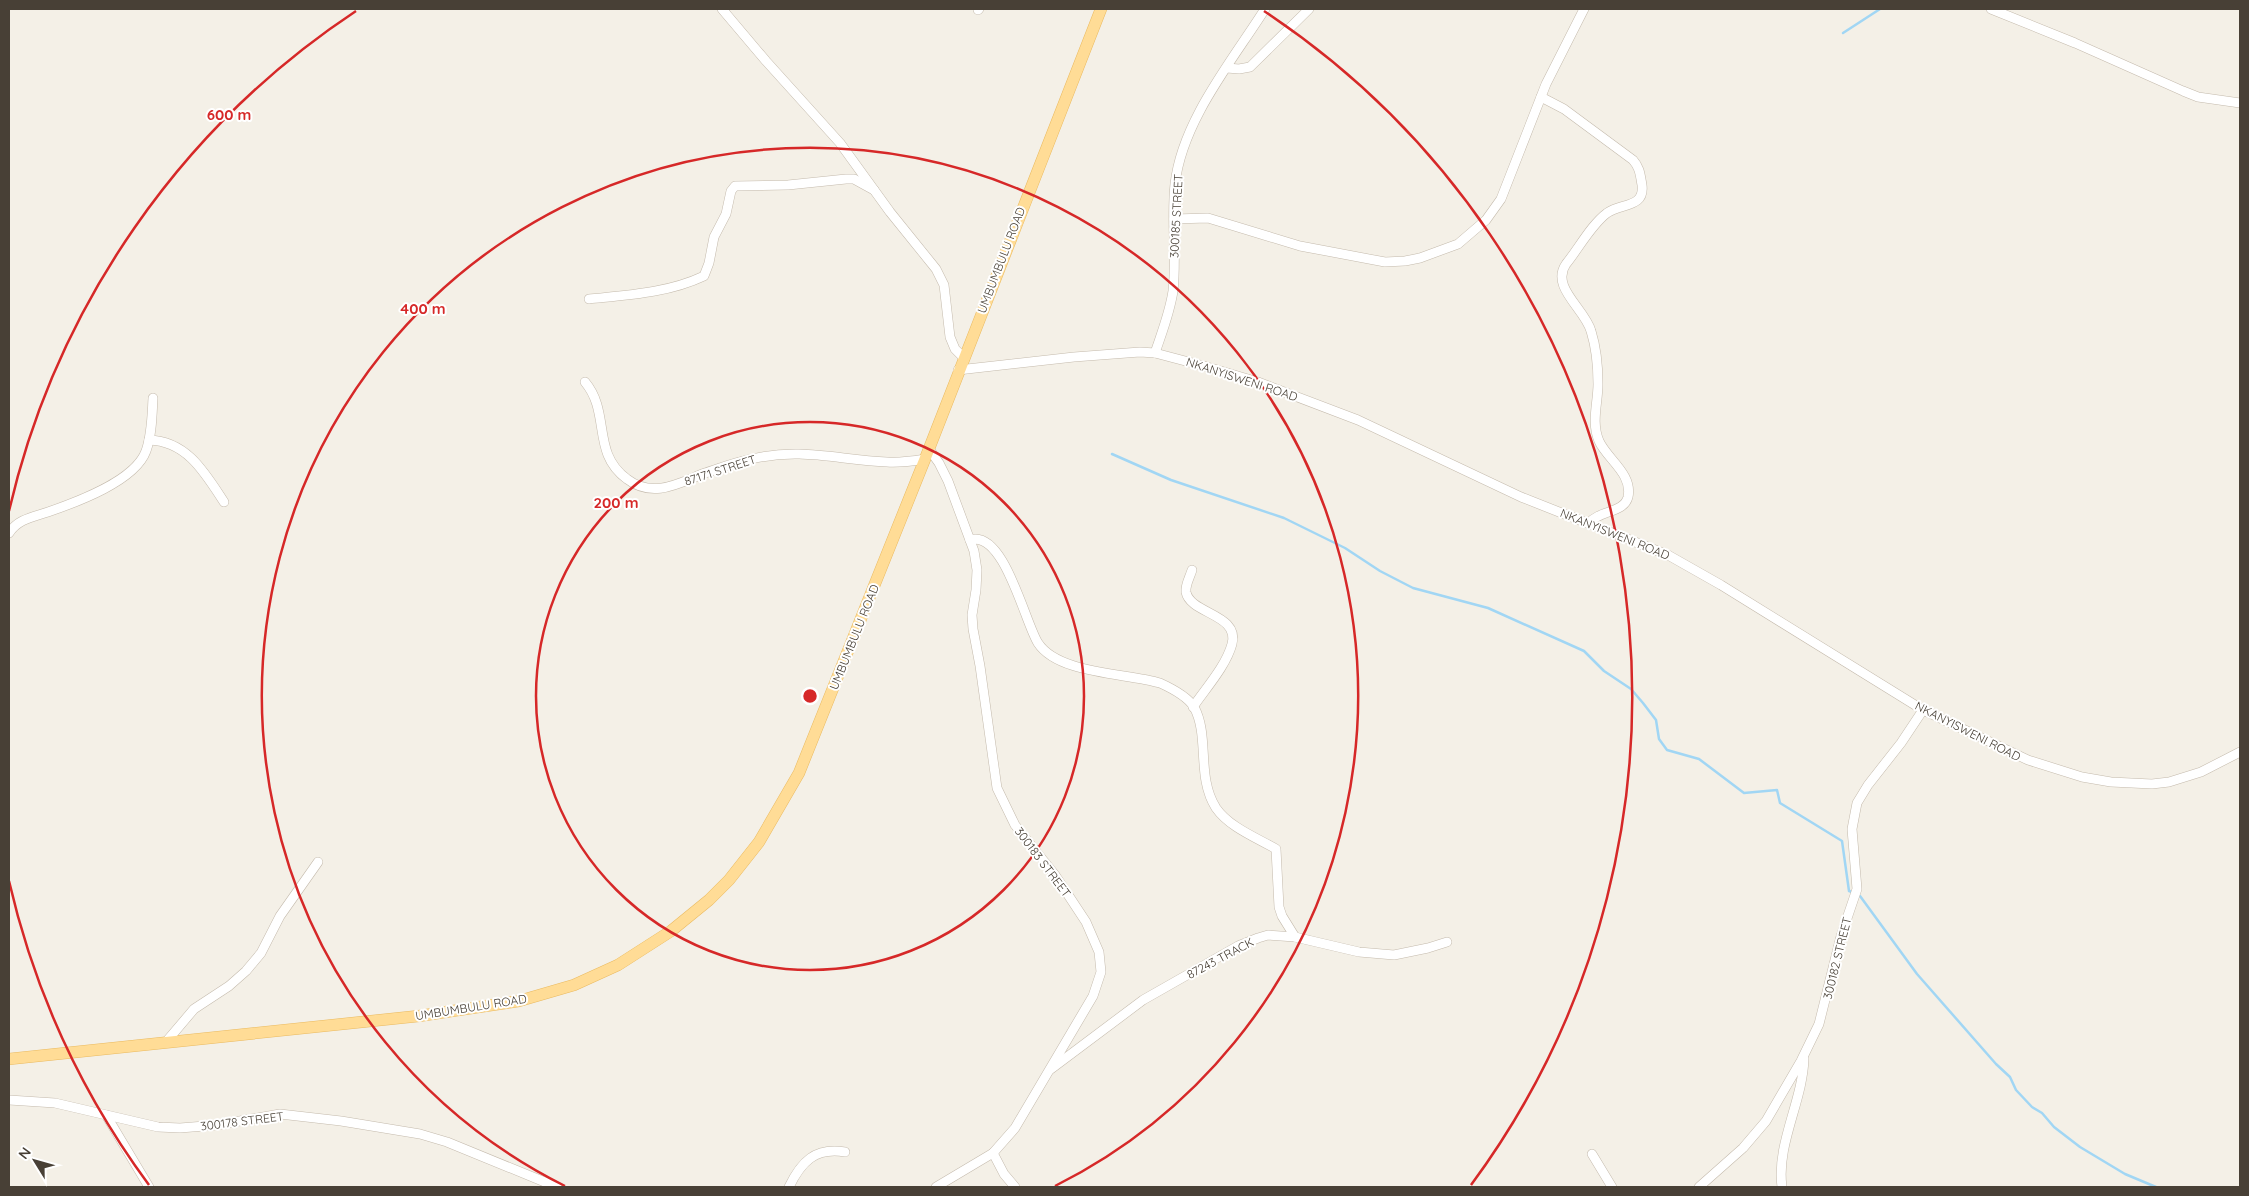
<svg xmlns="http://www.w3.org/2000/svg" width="2249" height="1196" viewBox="0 0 2249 1196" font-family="Quicksand,sans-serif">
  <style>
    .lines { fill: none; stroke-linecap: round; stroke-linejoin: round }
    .stream { stroke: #a1d6f4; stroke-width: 2.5 }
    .minor-casing { stroke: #c4baac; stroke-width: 10 }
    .major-casing { stroke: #eaba60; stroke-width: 12 }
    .minor { stroke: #fff; stroke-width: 9 }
    .major { stroke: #ffdc96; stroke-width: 11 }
    .ring { fill: none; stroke: #d62828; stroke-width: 2.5 }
    .labels { text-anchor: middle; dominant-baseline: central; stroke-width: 4; stroke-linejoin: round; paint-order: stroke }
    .street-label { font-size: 12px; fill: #484036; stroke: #fff }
    .centre { fill: #d62828; stroke: #fff; stroke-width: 2.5 }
    .ring-label { font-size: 15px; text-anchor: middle; font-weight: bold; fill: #d62828; stroke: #fff; stroke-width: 4; stroke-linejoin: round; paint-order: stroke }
  </style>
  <rect width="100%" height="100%" fill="#f4f0e7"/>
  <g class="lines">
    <g class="stream">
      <polyline points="1843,33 1880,9"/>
      <polyline points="1112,454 1171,480 1284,518 1345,548 1380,571 1413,588 1488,608 1584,651 1604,671 1631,689 1643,703 1656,720 1659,739 1667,750 1699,759 1744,793 1777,790 1780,803 1842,841 1849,891 1852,892"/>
      <polyline points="1860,896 1917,974 1996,1064 2010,1077 2016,1090 2032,1107 2042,1113 2054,1127 2080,1147 2125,1174 2156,1187"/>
    </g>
    <g class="minor-casing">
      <g id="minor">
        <polyline points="722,9 766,61 840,143 890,212 936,269 944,285 950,337 955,349 963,357"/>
        <polyline points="1991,9 2075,43 2183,91 2198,97 2240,103"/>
        <polyline points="978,10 979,9"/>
        <polyline points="1227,68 1239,69 1250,67 1309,9"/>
        <path d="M1541,97L1564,109L1633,160C1640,168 1640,174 1642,185C1645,208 1621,203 1607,213C1591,225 1579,248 1566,264C1550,287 1585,309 1591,331C1596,347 1598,366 1598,384C1598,403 1591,422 1599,441C1607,459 1633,474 1628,497C1624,513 1600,510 1589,523"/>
        <polyline points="1174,219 1208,218 1300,246 1385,262 1405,261 1420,258 1458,244 1486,220 1501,199 1546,84 1584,9"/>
        <path d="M589,299C628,295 668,293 704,276L709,263L714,237L726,214L731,191L735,186L788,185L846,179H854L874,190"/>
        <path d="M1155,353C1162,332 1170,312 1173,291C1177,255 1171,219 1175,184C1182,121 1232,61 1265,9"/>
        <polyline points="958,370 1074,357 1140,352 1155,353 1204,366 1258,382 1358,420 1521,497 1668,555 1721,585 1923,710 2028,760 2082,777 2111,782 2152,784 2169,782 2201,772 2240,752"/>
        <path d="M585,382C611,413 591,453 627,479C653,499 679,483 705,473C720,468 736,462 752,459C801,447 839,460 887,462C900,463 913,461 925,459"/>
        <path d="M149,440C187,441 205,473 224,502"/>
        <polyline points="929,449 939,463 948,481 974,551 977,570 976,590 972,615 973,629 980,666 997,788 1015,825 1055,875 1086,922 1099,952 1101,972 1093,996 1015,1128 993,1153 936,1187"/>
        <path d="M9,533C18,519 33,517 48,512C77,502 135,481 146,451C152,434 152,415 153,398"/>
        <path d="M970,540C1004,529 1025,623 1038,643C1058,674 1126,673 1160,683C1171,688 1187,696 1194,707C1210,736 1196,777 1216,808C1229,827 1257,838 1276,849L1279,907L1282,916L1295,937"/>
        <path d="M1192,570C1190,577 1185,585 1186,592C1190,614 1240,614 1232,644C1226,666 1206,688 1193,707"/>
        <polyline points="166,1042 194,1009 229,986 246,971 261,953 280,916 318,862"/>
        <polyline points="1051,1069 1143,1000 1238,946 1258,938 1268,935 1295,937 1359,952 1394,955 1428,948 1447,942"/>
        <polyline points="9,1100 55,1103 158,1127 180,1128 217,1125 280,1114 341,1121 420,1134 447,1142 557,1187"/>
        <polyline points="106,1115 149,1187"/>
        <polyline points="993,1153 1004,1174 1015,1187"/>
        <polyline points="1592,1154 1612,1187"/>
        <path d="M789,1187C801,1162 815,1147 845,1152"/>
        <polyline points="1699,1187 1743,1148 1766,1121 1801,1061 1819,1024 1841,936 1857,889 1852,829 1857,803 1868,785 1901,743 1923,710"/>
        <path d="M1782,1187C1776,1144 1803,1101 1804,1058"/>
      </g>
    </g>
    <g class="major-casing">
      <polyline id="major" points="9,1059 419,1016 519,1001 574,985 618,965 671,931 709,900 729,880 759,842 799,773 925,459 1101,9"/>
    </g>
    <use href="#minor" class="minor"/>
    <use href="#major" class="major"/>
  </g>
  <g class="ring">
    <circle cx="810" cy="696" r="274"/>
    <path d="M565 1186A548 548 0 1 1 1055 1186"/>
    <path d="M149 1185A822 822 0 0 1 9 881M9 511A822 822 0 0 1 356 11M1264 11A822 822 0 0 1 1471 1185"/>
  </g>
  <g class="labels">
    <g class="street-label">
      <text transform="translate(1176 216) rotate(-87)">300185 STREET</text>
      <text transform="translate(1001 260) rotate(-69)">UMBUMBULU ROAD</text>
      <text transform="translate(1242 379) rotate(18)">NKANYISWENI ROAD</text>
      <text transform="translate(720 470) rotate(-18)">87171 STREET</text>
      <text transform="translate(1615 534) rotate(22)">NKANYISWENI ROAD</text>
      <text transform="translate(854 637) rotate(-68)">UMBUMBULU ROAD</text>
      <text transform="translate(1968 731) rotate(27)">NKANYISWENI ROAD</text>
      <text transform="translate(1043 862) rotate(53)">300183 STREET</text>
      <text transform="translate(1220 958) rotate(-28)">87243 TRACK</text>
      <text transform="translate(1837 958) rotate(-76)">300182 STREET</text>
      <text transform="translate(471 1007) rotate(-9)">UMBUMBULU ROAD</text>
      <text transform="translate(242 1121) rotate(-7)">300178 STREET</text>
    </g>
  </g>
  <circle cx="810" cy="696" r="8" class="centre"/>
  <g class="ring-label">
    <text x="229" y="120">600 m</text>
    <text x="423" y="314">400 m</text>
    <text x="616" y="508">200 m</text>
  </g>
  <rect width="2249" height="1196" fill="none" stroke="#484036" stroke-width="20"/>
  <g transform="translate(35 1161) rotate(307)" stroke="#ffffff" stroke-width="4" paint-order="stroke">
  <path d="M0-4L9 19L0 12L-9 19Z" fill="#484036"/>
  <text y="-8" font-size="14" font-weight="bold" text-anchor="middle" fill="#484036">N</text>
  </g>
</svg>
